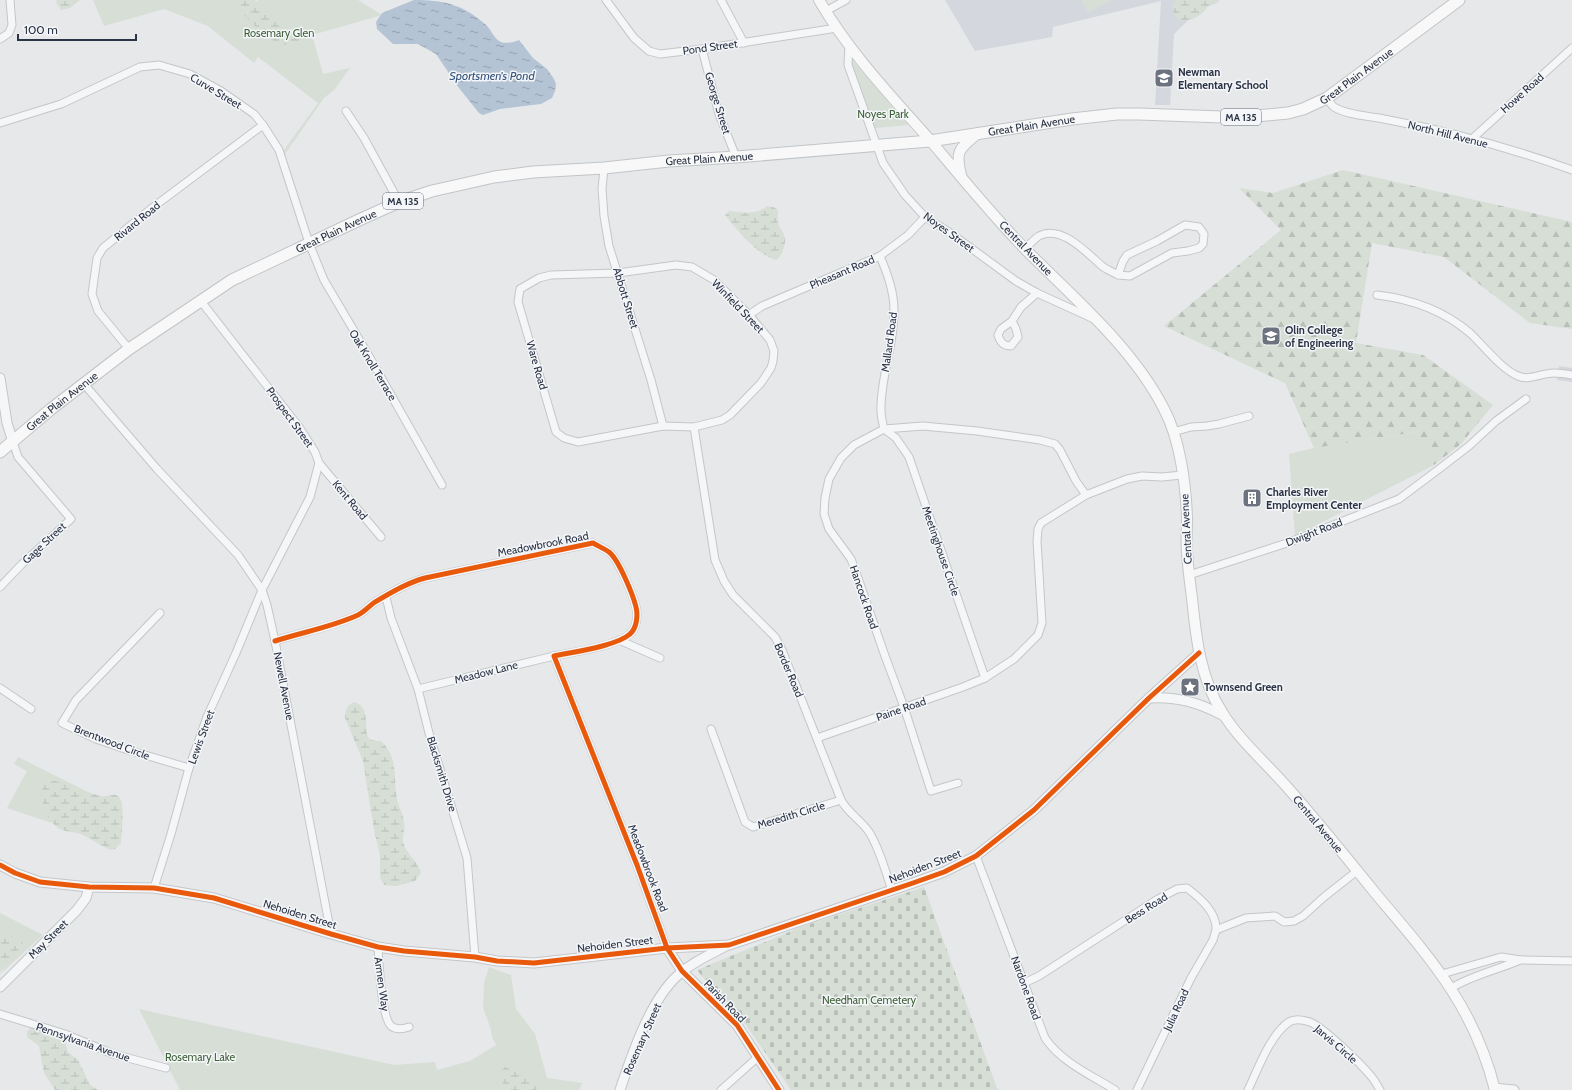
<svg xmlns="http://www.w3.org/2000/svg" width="1572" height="1090" viewBox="0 0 1572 1090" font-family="Cabin,sans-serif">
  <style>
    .built { fill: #d4d7dd }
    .green { fill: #d6ded6 }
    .forest { fill: url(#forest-firs) }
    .wetland { fill: url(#wetland-marsh) }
    .cemetery { fill: url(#cemetery-stones) }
    .water { fill: url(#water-ripples) }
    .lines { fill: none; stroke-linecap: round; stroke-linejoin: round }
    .minor-casing { stroke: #c4c6c8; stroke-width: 9 }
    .tertiary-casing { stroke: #c4c6c8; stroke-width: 11 }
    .secondary-casing { stroke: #c4c6c8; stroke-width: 12 }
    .primary-casing { stroke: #c2c5c8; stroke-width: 13 }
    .minor { stroke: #f5f6f7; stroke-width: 7 }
    .tertiary { stroke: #f5f6f7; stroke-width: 9 }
    .secondary { stroke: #f8f8f8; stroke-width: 10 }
    .primary { stroke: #f8f8f8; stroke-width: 11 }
    .cycleway-casing { stroke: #f4f6f9; stroke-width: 8 }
    .cycleway { stroke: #e8590c; stroke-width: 5 }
    .labels { text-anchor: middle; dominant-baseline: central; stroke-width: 3; stroke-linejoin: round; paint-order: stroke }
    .shield { fill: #f4f6f9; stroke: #676e7b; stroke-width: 1 }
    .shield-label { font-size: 10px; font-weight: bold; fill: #2b3445 }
    .park-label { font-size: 11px; fill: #3f6138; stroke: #f4f6f9 }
    .street-label { font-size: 11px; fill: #2b3445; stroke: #f4f6f9 }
    .poi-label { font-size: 11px; font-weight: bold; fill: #2b3445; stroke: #f4f6f9; text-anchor: start }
    .water-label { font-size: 12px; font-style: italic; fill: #34527a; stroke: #f4f6f9 }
  </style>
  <defs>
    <pattern id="forest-firs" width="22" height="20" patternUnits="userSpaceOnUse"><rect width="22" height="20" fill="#d6ded6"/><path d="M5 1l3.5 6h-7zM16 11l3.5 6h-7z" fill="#b8bfb9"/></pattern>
    <pattern id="wetland-marsh" width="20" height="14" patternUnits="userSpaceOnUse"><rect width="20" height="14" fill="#d6ded6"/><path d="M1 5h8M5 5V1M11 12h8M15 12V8" fill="none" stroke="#b8bfb9"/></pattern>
    <pattern id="cemetery-stones" width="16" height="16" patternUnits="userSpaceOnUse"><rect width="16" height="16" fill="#d6ded6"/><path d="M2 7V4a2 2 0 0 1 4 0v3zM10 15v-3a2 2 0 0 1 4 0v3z" fill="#b8bfb9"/></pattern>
    <pattern id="water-ripples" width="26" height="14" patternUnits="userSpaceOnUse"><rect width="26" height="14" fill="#b4c4d5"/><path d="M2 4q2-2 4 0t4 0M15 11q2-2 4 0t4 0" fill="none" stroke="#93a0af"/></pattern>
  </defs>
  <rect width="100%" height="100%" fill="#e6e8ea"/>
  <g class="built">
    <polygon points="945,0 1209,0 1174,34 1170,105 1155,105 1161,1 1053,27 1052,37 975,51"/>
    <polygon points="1559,366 1572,368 1572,382 1557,380"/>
  </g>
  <g class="green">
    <polygon points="93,0 246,0 251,13 258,0 358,0 382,15 312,35 323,74 350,68 335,89 324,98 285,154 284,150 318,103 258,57 254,63 208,26 164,9 104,26"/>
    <polygon points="1081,0 1112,0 1088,13"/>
    <polygon points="852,60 908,125 875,128 852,64"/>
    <polygon points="1417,432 1434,465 1295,536 1289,454 1314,448"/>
    <polygon points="18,757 106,801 97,838 7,808 27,771 14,764"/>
    <polygon points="0,913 43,935 0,974 7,963 2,935 0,934"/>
    <polygon points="489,967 511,975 516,1009 535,1034 547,1078 582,1083 579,1090 180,1090 139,1009 394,1065 435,1062 437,1070 470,1061 496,1045 492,1037 491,1029 483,1008 484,983"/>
  </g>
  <polygon class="forest" points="1343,170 1572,222 1572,329 1530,323 1444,257 1372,243 1356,343 1423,355 1493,405 1461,444 1434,465 1416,432 1314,448 1285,383 1164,326 1281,230 1239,188 1273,193"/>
  <g class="wetland">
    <polygon points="57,0 80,0 70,8 61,10 56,2"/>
    <path d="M228,0H255L279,25L301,36L302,38C298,41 293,44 288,45C268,46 243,11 228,0Z"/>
    <path d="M1176,0H1220L1217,3L1207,7C1204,15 1186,25 1178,19C1174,16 1173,12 1172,8Z"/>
    <path d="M767,206C784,208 776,213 778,223C779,228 784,232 785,238C786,244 782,257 776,260C755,253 739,232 725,215L729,211C742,212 756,216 767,206Z"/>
    <path d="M354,702C374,707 360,736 372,740C374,741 379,741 381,741C397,756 394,774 396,793C397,805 403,812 404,822C405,829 403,835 403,841C405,853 418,861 421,873L415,881L396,886L384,885L380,878V855L374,830L363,761L345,718C345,710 347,705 354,702Z"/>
    <path d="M47,779C65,782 82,792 101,796C107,797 114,792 119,797C125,804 122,834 121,843L115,849L111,850C101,846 93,840 83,835C75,831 64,833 57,827C44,817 36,791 47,779Z"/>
    <polygon points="0,934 18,938 23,941 21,947 0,972"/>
    <polygon points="34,1024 63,1036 68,1052 78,1060 90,1085 98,1090 55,1090 44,1073 39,1046 27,1037 27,1032"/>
    <path d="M509,1063C522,1066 532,1078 537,1090H503L502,1070Z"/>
  </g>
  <polygon class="cemetery" points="924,887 997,1088 1000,1090 791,1090 746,1025 726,1006 697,970 801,927"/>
  <path class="water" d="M414,0C443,0 462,4 485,24C491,29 494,39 501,42C507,44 514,42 519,40L533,58L547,69L554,79L556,84L555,91L552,98L541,104L500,109L483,115L479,113L459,88L436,54L418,44H393L377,29L376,22L382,13Z"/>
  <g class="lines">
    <g class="minor-casing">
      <g id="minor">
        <polyline points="606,0 634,38 649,51 660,54 702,49 837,28"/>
        <polyline points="721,0 744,43"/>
        <polyline points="826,11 846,0"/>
        <polyline points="0,39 9,33 12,25 10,0"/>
        <polyline points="849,44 848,65 877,146 883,163 905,195 925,217 949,232 1016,281 1037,293 1094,319"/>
        <polyline points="702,49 719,114 736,157"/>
        <path d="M1327,98C1329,101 1331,105 1334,107C1346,115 1370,116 1384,119C1448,131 1511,148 1572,170"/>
        <polyline points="346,111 364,138 399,202"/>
        <polyline points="0,123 61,104 140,67 159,65 190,74 221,91 254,114 263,125 279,150 309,243 324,280 373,363 442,485"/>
        <polyline points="1473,138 1572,48"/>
        <polyline points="604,168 602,189 604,216 609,246 651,380 663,426"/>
        <path d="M1025,249C1029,245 1034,239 1039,236C1061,224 1087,253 1102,266C1107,270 1113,272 1118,275L1123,261L1127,255L1157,241L1185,225L1199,227L1204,234L1203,244L1199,248L1188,251L1172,253L1130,276L1118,275"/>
        <path d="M880,256C887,273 894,291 894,310C895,344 880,377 881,411C881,417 883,424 884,429"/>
        <polygon points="676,265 692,267 714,280 749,315 770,340 774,351 773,361 771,368 761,383 730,415 722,420 694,427 663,426 578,442 564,438 556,432 518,302 520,289 539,278 551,275 618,273"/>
        <path d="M1377,295C1411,299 1443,310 1470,333C1483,345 1501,369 1518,376C1530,381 1541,373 1554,373C1560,373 1566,374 1572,375"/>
        <polyline points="749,315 762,306 880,256 908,235 925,217"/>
        <path d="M1012,321L1001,329L998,335C1000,342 1003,346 1011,346L1018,337L1016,329L1012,321L1021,307L1037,293"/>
        <polyline points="129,349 98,311 92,294 97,258 103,248 152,208 263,125"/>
        <polyline points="84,384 157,469 238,555 262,590 267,605 275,641 331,934"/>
        <path d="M694,427L715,560L724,581L733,595L775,637L782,650L841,800C848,813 861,820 869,832C880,849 885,871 892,890"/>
        <polyline points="884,429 896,438 909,457 985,678 1014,659 1038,635 1042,623 1037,541 1038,529 1041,523 1086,495"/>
        <polyline points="1173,432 1191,427 1207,426 1219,424 1249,416"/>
        <polyline points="319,463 381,537"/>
        <polyline points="1189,575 1290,542 1399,499 1439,469 1469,446 1496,421 1526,399"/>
        <polyline points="0,587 22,564 71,519 18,457 13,442"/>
        <polyline points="386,597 391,618 418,689 429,733 467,858 475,957"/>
        <polyline points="160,613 76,700 62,723 96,739 125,749 189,768"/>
        <polyline points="619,640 660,658"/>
        <path d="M275,641C303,632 332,627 358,615C364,612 369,606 375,602C392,592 407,583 425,578L593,543C598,546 605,549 609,552C619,560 633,595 636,607C638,615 637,628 630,634C617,646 573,652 554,656L637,865L667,948"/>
        <polyline points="0,688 31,709"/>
        <polyline points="418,689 554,656"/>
        <polyline points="711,729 745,822 753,827 841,800"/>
        <polyline points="817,738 963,687 985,678"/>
        <polyline points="958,783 931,791 904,707 885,656 858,578 851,559 829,529 824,514 825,498 829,479 841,458 854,445 867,438 884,429 923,426 977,431 1040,440 1055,444 1060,450 1076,481 1086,495 1127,479 1142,476 1162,477 1182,475"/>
        <path d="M976,856L1045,1038C1061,1062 1091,1075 1115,1090"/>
        <polyline points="154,888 171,834 189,768 207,717 236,653 262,590 310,497 319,463 315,452 299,427 200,300"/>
        <path d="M378,947C379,962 381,1016 391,1026C396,1030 403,1029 409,1027"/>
        <polyline points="1442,974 1501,957 1521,960 1572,961"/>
        <path d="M1024,983L1039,976L1158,899L1177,889L1187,888C1200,898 1217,912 1216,930L1246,918L1275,916L1284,922L1294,921L1303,916L1324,897L1357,871"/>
        <path d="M1451,988C1473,975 1497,970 1520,960"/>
        <polyline points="0,1014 65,1034 113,1054 166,1068"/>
        <polyline points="721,1090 758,1057"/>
        <polyline points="1137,1090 1191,978 1213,940 1216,930"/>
        <path d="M1248,1090C1258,1069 1270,1035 1289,1022C1295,1018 1304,1020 1310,1022C1323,1027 1360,1063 1370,1075C1374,1079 1377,1085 1380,1090"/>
      </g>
    </g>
    <g class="tertiary-casing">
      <g id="tertiary">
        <polyline points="0,378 7,423 13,442"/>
        <path d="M1149,698C1177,696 1200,703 1224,716"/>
        <polyline points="0,865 15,873 40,882 89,887 154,888 214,898 331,934 378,947 404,951 475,957 497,961 534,963 667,948 729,945 913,883 944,872 976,856 1034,810 1149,698 1199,653"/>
        <polyline points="667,948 682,971 737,1025 779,1090"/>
        <polyline points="0,987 77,910 86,898 89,887"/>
        <polyline points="1494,1088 1514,1090"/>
        <path d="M620,1090C632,1054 652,994 683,971C695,961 711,954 726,946"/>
      </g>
    </g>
    <g class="secondary-casing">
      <g id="secondary">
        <path d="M819,0C849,52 891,96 930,140C961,177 992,215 1026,250C1074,298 1133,348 1164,409C1180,439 1186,485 1187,519C1187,530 1186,541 1187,552C1188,567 1190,583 1192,598C1196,637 1200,678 1222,712C1239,740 1266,763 1287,787C1318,822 1347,858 1376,894C1430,958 1474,1006 1495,1090"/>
        <path d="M961,175C955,151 959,149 977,134"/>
      </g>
    </g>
    <g class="primary-casing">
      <g id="primary">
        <path id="s1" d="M0,452L51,409L129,349L232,280L359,220L399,202L432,191L494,177L533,172L604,168L669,161L736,157L930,141L1072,119L1117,114H1139L1222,117L1257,116L1288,113L1303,109L1327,98L1459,0"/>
      </g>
    </g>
    <use href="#minor" class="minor"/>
    <use href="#tertiary" class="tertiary"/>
    <use href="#secondary" class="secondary"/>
    <use href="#primary" class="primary"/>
    <g class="cycleway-casing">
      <g id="cycleway">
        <path d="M275,641C303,632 332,627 358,615C364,612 369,606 375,602C392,592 407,583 425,578L593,543C598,546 605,549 609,552C619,560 633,595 636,607C638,615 637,628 630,634C617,646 573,652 554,656L637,865L667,948L682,971L737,1025L779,1090"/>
        <polyline points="0,865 15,873 40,882 89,887 154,888 214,898 331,934 378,947 404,951 475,957 497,961 534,963 667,948 729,945 913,883 944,872 976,856 1034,810 1149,698 1199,653"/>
      </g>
    </g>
    <use href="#cycleway" class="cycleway"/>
  </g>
  <defs>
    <g id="school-square" transform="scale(1)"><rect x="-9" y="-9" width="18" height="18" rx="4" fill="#6c737f" stroke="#f4f6f9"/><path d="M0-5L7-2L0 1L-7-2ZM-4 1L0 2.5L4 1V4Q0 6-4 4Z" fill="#fff"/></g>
    <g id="university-square" transform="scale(1)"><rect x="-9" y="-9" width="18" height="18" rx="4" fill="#6c737f" stroke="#f4f6f9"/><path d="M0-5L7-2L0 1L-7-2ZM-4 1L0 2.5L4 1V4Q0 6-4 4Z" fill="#fff"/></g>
    <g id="building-square" transform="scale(1)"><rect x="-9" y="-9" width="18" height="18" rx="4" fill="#6c737f" stroke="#f4f6f9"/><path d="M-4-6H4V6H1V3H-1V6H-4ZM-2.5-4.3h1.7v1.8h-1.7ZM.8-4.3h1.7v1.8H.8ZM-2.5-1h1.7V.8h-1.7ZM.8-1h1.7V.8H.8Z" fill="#fff"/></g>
    <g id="sight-square" transform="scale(1)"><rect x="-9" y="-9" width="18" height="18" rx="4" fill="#6c737f" stroke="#f4f6f9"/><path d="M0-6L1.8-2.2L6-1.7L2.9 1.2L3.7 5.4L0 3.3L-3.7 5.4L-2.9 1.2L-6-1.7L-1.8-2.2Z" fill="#fff"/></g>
  </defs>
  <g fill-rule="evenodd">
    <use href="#school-square" x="1164" y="78"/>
    <use href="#university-square" x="1271" y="336"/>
    <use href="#building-square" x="1252" y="498"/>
    <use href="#sight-square" x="1190" y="687"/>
  </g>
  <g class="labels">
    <g class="shield">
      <rect x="1221" y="109" width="40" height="16" rx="3"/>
      <rect x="383" y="193" width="40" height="16" rx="3"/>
    </g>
    <g class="shield-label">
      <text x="1241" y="117">MA 135</text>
      <text x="403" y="201">MA 135</text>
    </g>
    <g class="park-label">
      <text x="279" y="33">Rosemary Glen</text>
      <text x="883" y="114">Noyes Park</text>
      <text x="869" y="1000">Needham Cemetery</text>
      <text x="200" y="1057">Rosemary Lake</text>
    </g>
    <g class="street-label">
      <text transform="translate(710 47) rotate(-8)">Pond Street</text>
      <text stroke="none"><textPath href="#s1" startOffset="1448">Great Plain Avenue</textPath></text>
      <text transform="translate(216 91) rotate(31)">Curve Street</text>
      <text transform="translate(1522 93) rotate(-42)">Howe Road</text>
      <text transform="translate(718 103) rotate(73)">George Street</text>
      <text stroke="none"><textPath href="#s1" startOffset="1112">Great Plain Avenue</textPath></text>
      <text transform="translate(1448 134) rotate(14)">North Hill Avenue</text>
      <text stroke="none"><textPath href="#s1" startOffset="788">Great Plain Avenue</textPath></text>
      <text transform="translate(137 221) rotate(-39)">Rivard Road</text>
      <text stroke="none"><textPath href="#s1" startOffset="404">Great Plain Avenue</textPath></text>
      <text transform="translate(949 232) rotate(36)">Noyes Street</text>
      <text transform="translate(1026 248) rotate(46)">Central Avenue</text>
      <text transform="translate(842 272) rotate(-23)">Pheasant Road</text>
      <text transform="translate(626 298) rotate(73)">Abbott Street</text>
      <text transform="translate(738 306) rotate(46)">Winfield Street</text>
      <text transform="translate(889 342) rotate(-82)">Mallard Road</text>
      <text transform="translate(373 365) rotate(59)">Oak Knoll Terrace</text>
      <text transform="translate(537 365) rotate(74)">Ware Road</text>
      <text stroke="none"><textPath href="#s1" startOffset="80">Great Plain Avenue</textPath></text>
      <text transform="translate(290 417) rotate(54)">Prospect Street</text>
      <text transform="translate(350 500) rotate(50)">Kent Road</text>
      <text transform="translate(1186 529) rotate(-93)">Central Avenue</text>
      <text transform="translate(1314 532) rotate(-21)">Dwight Road</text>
      <text transform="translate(44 543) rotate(-43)">Gage Street</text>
      <text transform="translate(543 544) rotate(-11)">Meadowbrook Road</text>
      <text transform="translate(941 551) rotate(71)">Meetinghouse Circle</text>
      <text transform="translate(864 597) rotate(71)">Hancock Road</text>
      <text transform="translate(789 670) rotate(67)">Border Road</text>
      <text transform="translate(486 672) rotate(-14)">Meadow Lane</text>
      <text transform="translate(284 686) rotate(79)">Newell Avenue</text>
      <text transform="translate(901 709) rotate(-19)">Paine Road</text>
      <text transform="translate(201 737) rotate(-70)">Lewis Street</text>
      <text transform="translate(112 742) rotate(21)">Brentwood Circle</text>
      <text transform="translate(442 774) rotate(73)">Blacksmith Drive</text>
      <text transform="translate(791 815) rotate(-17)">Meredith Circle</text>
      <text transform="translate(1318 824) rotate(50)">Central Avenue</text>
      <text transform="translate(925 866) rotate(-21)">Nehoiden Street</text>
      <text transform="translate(648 868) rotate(69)">Meadowbrook Road</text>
      <text transform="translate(1146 908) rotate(-32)">Bess Road</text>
      <text transform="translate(300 914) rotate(17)">Nehoiden Street</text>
      <text transform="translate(48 939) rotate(-45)">May Street</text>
      <text transform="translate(615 944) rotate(-7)">Nehoiden Street</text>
      <text transform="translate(382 984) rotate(82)">Armen Way</text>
      <text transform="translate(1026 988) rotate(70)">Nardone Road</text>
      <text transform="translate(725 1001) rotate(46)">Parish Road</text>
      <text transform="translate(1176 1010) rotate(-65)">Julia Road</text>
      <text transform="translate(642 1039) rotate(-66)">Rosemary Street</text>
      <text transform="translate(83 1042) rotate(19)">Pennsylvania Avenue</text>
      <text transform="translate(1336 1044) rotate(41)">Jarvis Circle</text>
    </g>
    <g class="poi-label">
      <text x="1178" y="72">Newman<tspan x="1178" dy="13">Elementary School</tspan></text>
      <text x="1285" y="330">Olin College<tspan x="1285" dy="13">of Engineering</tspan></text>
      <text x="1266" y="492">Charles River<tspan x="1266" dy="13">Employment Center</tspan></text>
      <text x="1204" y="687">Townsend Green</text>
    </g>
    <g class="water-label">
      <text x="492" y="75">Sportsmen's Pond</text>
    </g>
  </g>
  <path d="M18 34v6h118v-6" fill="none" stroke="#2b3445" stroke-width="2"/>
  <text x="24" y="34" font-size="12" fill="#2b3445" stroke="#f4f6f9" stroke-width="3" paint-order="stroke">100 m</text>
</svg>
